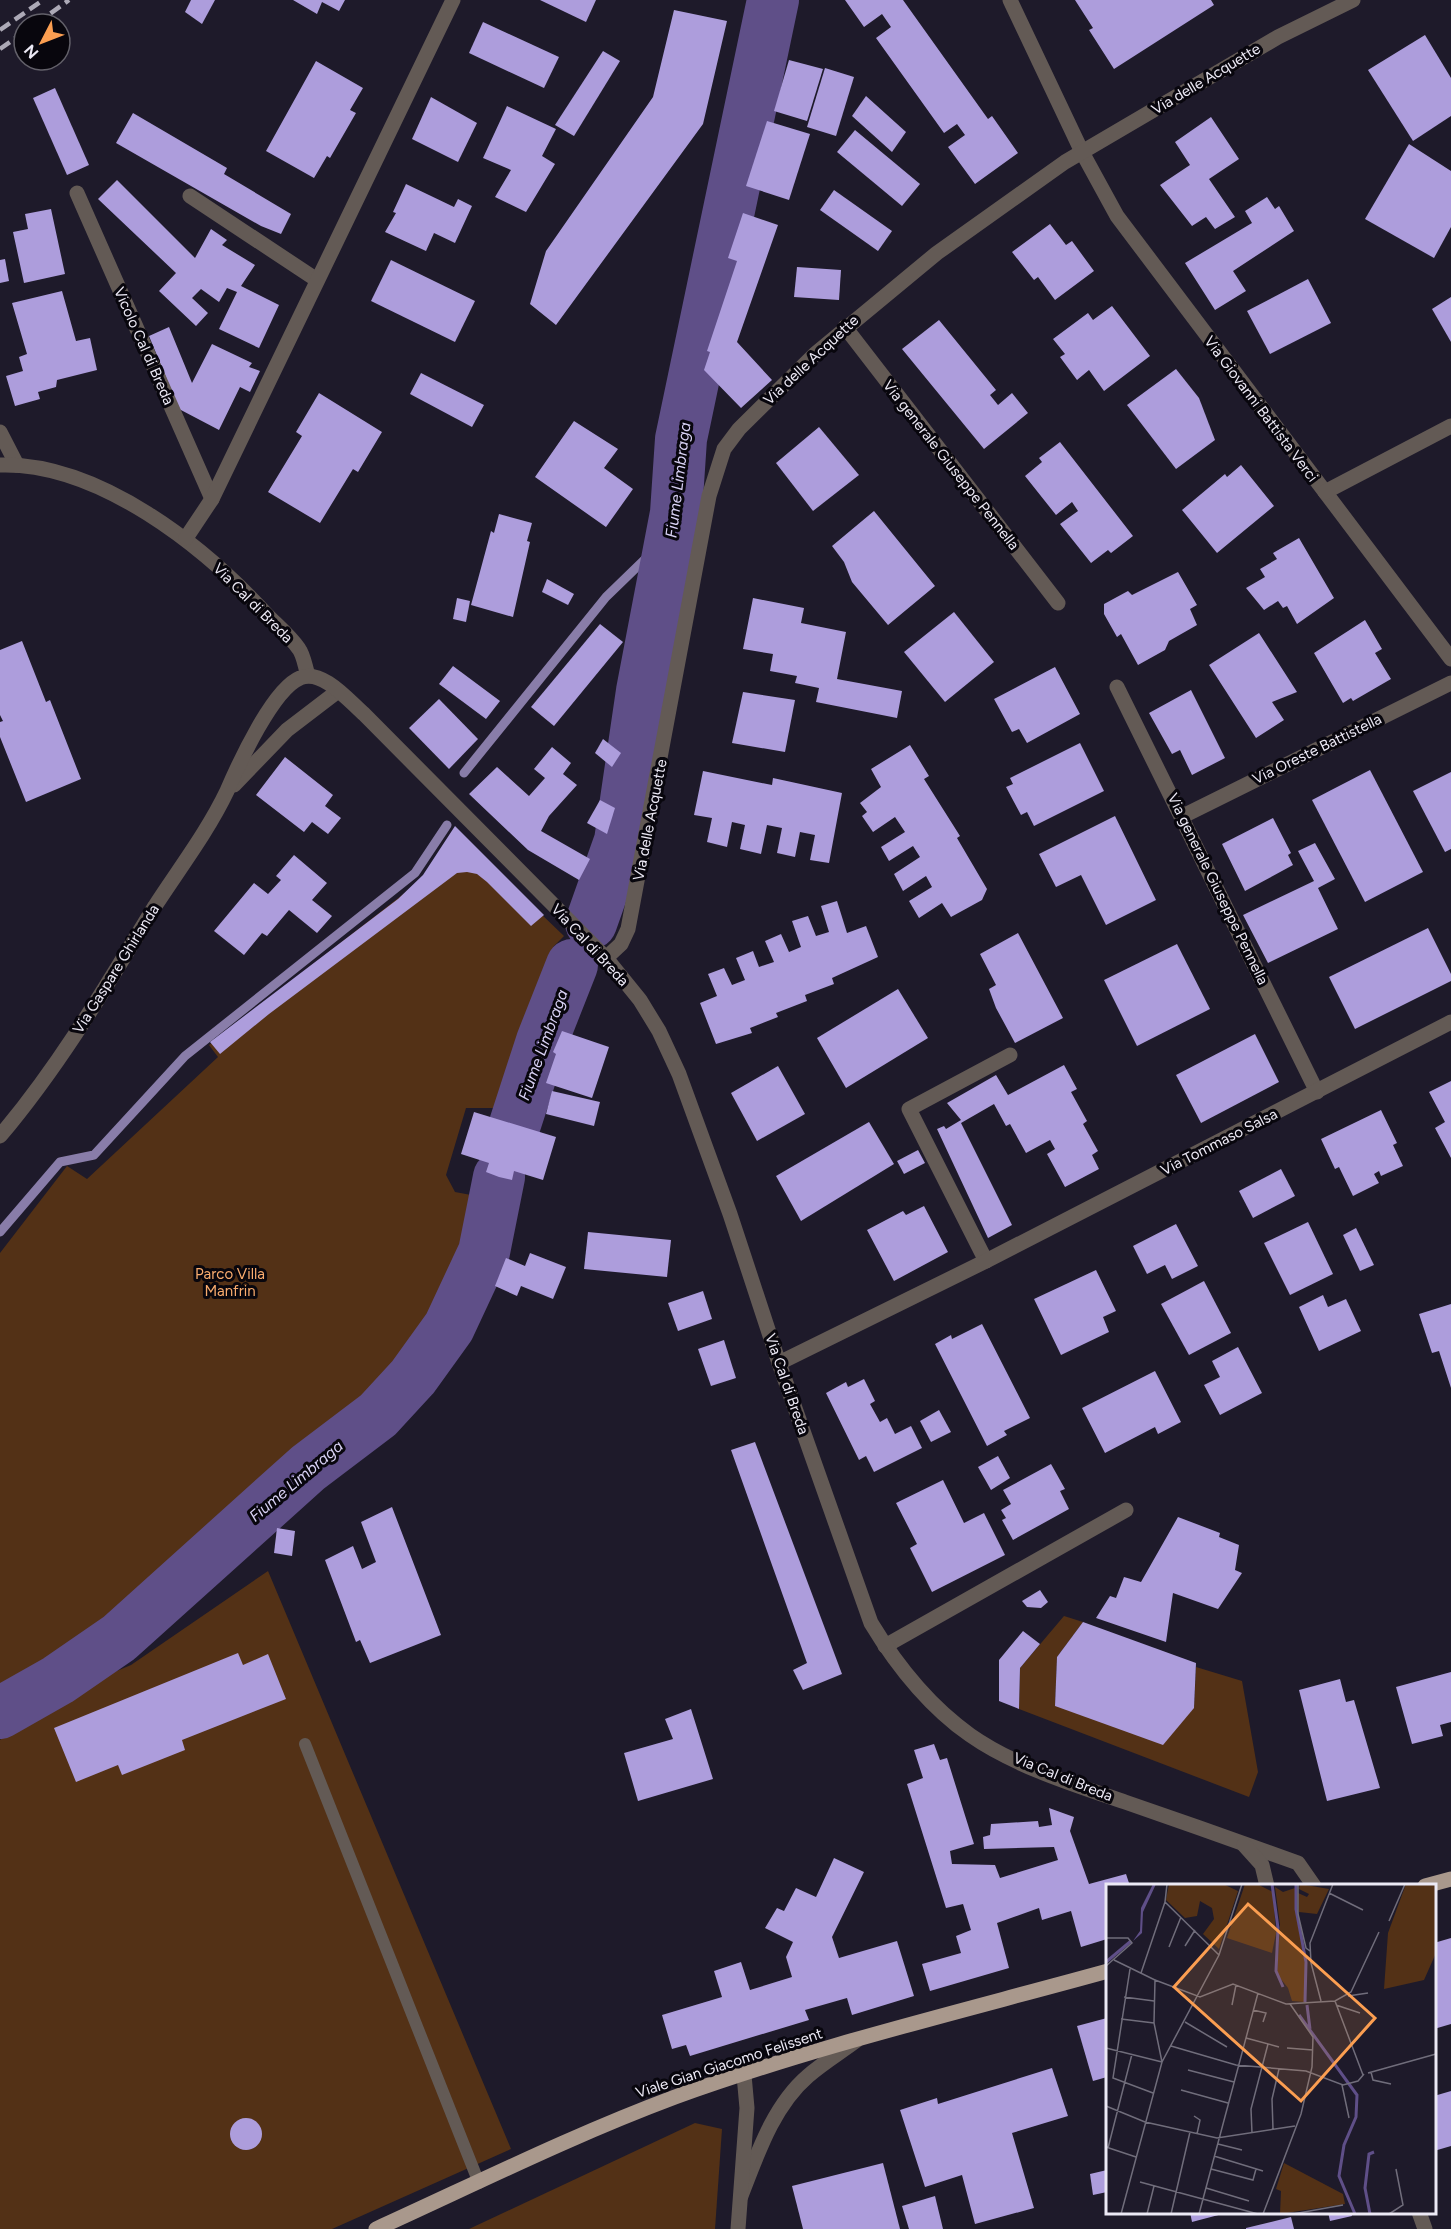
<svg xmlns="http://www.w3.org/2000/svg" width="1451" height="2229" viewBox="0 0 1451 2229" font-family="Figtree,sans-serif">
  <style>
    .green { fill: #533116 }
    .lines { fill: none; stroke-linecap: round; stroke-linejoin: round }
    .stream { stroke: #897da9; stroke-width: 9 }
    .river { stroke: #5f4f88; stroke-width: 52 }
    .building { fill: #ad9ddc }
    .service { stroke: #635a55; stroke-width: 12 }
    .minor { stroke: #635a55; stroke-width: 15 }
    .tertiary { stroke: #635a55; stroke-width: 15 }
    .primary { stroke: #a9988c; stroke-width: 15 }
    .rail { stroke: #aca9b6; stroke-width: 4.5; stroke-dasharray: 12 6; stroke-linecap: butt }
    .labels { text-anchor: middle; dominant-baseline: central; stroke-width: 6; stroke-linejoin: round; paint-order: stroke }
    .street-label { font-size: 15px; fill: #ece9f5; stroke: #08060d }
    .park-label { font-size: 15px; fill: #faac6e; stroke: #08060d }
    .water-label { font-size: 16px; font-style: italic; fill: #d8d1f4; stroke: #08060d }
    .inset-river { fill: none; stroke: #5f4f88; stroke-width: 3 }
    .inset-road { fill: none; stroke: #706d7b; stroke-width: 1.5 }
    .view { fill: #fb9e51; fill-opacity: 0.15; stroke: #fb9e51; stroke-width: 3 }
    .inset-edge { fill: none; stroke: #ece9f5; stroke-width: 3 }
  </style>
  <rect width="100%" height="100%" fill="#1e1a2a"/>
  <g class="green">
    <polygon points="489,864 564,936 553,947 566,960 502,1108 466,1108 446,1175 455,1192 482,1197 427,1337 349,1411 273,1476 142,1604 75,1655 0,1684 0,1253 67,1166 87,1179 218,1057 209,1045 424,878"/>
    <polygon points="268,1571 511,2149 332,2229 0,2229 0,1740 36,1705 131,1665"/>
    <polygon points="1064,1616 1083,1622 1057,1657 1055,1706 1194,1708 1196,1667 1242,1681 1258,1772 1249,1797 1019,1709 1020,1668"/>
    <polygon points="695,2123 722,2129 715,2229 469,2229"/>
  </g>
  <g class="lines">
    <g class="stream">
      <polyline points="464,773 606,597 672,533"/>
      <polyline points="0,1232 60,1162 94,1155 185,1056 415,873 447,825"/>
    </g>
    <g class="river">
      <polyline points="591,923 620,841 642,691 676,513 681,439 773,0"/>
      <polyline points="515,1124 542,1041 572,965"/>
      <polyline points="0,1713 58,1680 119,1638 308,1468 378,1415 413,1377 449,1327 484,1252 499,1177"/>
    </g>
  </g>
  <g class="building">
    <polygon points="191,0 215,0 202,24 185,12"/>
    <polygon points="293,0 345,0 339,11 322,2 317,14"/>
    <polygon points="540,0 596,0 586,22"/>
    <polygon points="845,0 903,0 988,119 992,116 1018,153 975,184 948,147 965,135 957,124 944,133 876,38 891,27 882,14 864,27"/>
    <polygon points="1075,0 1211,0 1214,5 1114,69 1089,30 1093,28"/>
    <polygon points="674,10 727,21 703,124 556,325 530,304 546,251 653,97"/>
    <polygon points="483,22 559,57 544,88 469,53"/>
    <polygon points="1425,35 1451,78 1451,116 1413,141 1368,70"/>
    <polygon points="603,51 620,61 574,136 555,125"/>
    <polygon points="789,60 823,69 807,121 774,111"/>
    <polygon points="316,61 363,88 350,110 356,113 330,158 327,156 314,178 266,151"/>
    <polygon points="825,68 854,77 836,136 807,127"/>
    <polygon points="55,88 89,165 67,175 33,98"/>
    <polygon points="866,96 906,132 892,152 852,116"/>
    <polygon points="431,97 477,123 458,162 412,139"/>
    <polygon points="507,106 556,129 542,156 555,164 526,212 495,197 511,170 483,158"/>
    <polygon points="133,113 227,168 224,174 291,214 281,234 261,226 116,143"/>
    <polygon points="1211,117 1239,159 1209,179 1235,217 1215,229 1206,217 1192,226 1160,185 1190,165 1175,142"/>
    <polygon points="767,121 810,134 789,200 746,186"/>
    <polygon points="855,130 920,184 902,206 837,152"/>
    <polygon points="1409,144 1451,171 1451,227 1434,258 1365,219"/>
    <polygon points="117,180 195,258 211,229 227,240 222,245 255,265 241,286 279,305 259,348 219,329 237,292 227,288 219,302 201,289 192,298 208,313 196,326 159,291 176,273 98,199"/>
    <polygon points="406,184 454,207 458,199 472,206 455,243 434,233 426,251 385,232 396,213 393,212"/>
    <polygon points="834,190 892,231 878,251 820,210"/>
    <polygon points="1267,197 1275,209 1279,206 1294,231 1233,271 1246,291 1215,310 1185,263 1252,223 1245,211"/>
    <polygon points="51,209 65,274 24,283 13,232 28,229 25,214"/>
    <polygon points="743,213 778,225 737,342 772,380 741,408 704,370 710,352 707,351 737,261 728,258"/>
    <polygon points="1050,224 1066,245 1072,241 1094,271 1055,300 1038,277 1034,280 1012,252"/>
    <polygon points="5,259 9,281 0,283 0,260"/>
    <polygon points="391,260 475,301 455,342 371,301"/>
    <polygon points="797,267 841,270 839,300 794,297"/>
    <polygon points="1308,279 1331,323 1270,354 1247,311"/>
    <polygon points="62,291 76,341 90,338 97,370 57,380 56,387 38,392 40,399 15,406 6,376 23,371 19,357 27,354 12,303"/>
    <polygon points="1451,297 1451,342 1432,309"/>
    <polygon points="1112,306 1150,356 1104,391 1089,370 1077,380 1060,357 1065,354 1053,339 1088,313 1093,320"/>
    <polygon points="939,320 996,390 990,395 998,405 1012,393 1028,413 984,449 902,349"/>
    <polygon points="169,327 192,383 212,344 252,363 249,367 260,371 250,392 240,387 219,430 179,409 149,336"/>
    <polygon points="1176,369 1199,398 1215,440 1176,469 1127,405"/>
    <polygon points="421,373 484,405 472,427 410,394"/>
    <polygon points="319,393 382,432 358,472 353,469 320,523 268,492 302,436 296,432"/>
    <polygon points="574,421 618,449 604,468 633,489 606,527 535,477"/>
    <polygon points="819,427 859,475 813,511 776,463"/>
    <polygon points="1060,442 1133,536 1111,553 1108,550 1091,563 1060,524 1078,511 1072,502 1056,515 1025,476 1042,462 1039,458"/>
    <polygon points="1241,465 1274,506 1217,553 1182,510 1225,474 1227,477"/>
    <polygon points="874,511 935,586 888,625 852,582 844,562 832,546"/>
    <polygon points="499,514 532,523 527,541 530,542 513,617 471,605 491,531 494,533"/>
    <polygon points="1299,538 1334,598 1297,624 1287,606 1283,608 1278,601 1264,610 1246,588 1265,577 1260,569 1277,559 1273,553"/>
    <polygon points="1178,572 1197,605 1190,609 1197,625 1169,641 1165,650 1138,665 1121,634 1117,637 1104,614 1104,604 1128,591 1132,595"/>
    <polygon points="547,579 574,594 568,605 542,592"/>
    <polygon points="457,598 470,601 466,622 453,619"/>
    <polygon points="753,598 804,608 801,623 846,632 837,679 902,691 897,718 816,702 819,688 795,683 797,676 770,671 773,654 743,649"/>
    <polygon points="954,612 994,662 945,702 904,652"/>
    <polygon points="1365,620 1382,649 1375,653 1391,679 1353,701 1351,698 1343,703 1314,653"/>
    <polygon points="600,624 623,642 554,726 531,707"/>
    <polygon points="1259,633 1297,692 1272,702 1284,720 1256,738 1209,665"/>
    <polygon points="22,641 46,702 50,700 81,779 26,802 0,737 0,722 3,721 0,715 0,650"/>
    <polygon points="453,666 500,701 486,719 439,684"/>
    <polygon points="1055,667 1080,714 1027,743 1019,729 1012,732 994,699"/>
    <polygon points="1191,690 1225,758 1192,775 1180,750 1172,754 1149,713"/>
    <polygon points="743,692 795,700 785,752 732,743"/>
    <polygon points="439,699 478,739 449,769 409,728"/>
    <polygon points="603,739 621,753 612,767 595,753"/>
    <polygon points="1080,743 1104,791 1034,826 1027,812 1021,815 1006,787 1013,784 1010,778"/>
    <polygon points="910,745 929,776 924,779 960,836 957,838 987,889 982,900 951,917 942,903 919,918 909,901 932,887 926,876 903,891 894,874 920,857 913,846 889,861 881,847 905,832 895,817 873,832 862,816 867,812 860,803 881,787 871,769"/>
    <polygon points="552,747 571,763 563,774 577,785 549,816 541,831 590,859 579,880 528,850 469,794 497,767 529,796 545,778 534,769"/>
    <polygon points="285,757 333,795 325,806 341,818 328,834 312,822 304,832 256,795"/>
    <polygon points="1370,770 1423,872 1365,902 1312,800"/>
    <polygon points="703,771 772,785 773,778 842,793 829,863 810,860 815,835 800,832 795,857 777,853 782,828 767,825 761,854 740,849 745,825 732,822 727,847 707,842 712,818 694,815"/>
    <polygon points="1451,772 1451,849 1445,852 1413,791"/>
    <polygon points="600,800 615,808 607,834 587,823"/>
    <polygon points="1115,816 1156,900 1106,925 1081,875 1056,887 1039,854"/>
    <polygon points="1273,818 1291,853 1288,855 1293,865 1245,891 1222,844"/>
    <polygon points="455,826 544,915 531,926 487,882 477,874 467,872 457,873 269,1014 220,1054 210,1042 398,899 423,875"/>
    <polygon points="1315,843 1335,879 1318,888 1338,929 1268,963 1243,915 1314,881 1298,851"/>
    <polygon points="294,855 327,883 312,900 332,916 317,933 289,910 267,936 262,933 244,955 214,931 254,883 268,894 281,880 276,876"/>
    <polygon points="837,901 847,933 866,926 878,957 832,978 834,984 805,995 807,1001 776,1013 778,1017 750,1028 752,1033 716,1044 700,1003 717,996 708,974 724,968 732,985 745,980 736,958 753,951 759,967 774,962 765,941 781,934 789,952 801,947 792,921 808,916 816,936 829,932 821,906"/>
    <polygon points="1428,928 1451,974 1451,981 1355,1029 1329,977"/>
    <polygon points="1018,933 1063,1018 1015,1043 996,1008 989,989 996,985 980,954"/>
    <polygon points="1177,944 1210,1009 1137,1046 1104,980"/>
    <polygon points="898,989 928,1038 846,1088 817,1038"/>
    <polygon points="562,1031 609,1047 592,1098 546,1083 556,1054 553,1052"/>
    <polygon points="1255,1034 1279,1082 1201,1123 1176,1075"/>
    <polygon points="1064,1065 1077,1089 1071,1092 1087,1121 1083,1124 1098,1151 1092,1155 1099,1169 1065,1187 1047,1154 1055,1149 1050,1140 1026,1153 1010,1124 1006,1126 994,1104 961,1123 1012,1225 988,1238 937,1129 944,1126 946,1129 961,1120 947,1103 996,1075 1008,1095"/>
    <polygon points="778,1066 805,1114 757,1141 731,1093"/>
    <polygon points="1451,1081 1451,1158 1435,1128 1445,1122 1429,1092"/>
    <polygon points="552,1091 600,1102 594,1126 546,1114"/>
    <polygon points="1381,1110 1397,1143 1393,1145 1403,1166 1381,1176 1379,1171 1374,1174 1379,1183 1353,1196 1339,1167 1335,1169 1321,1139"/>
    <polygon points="474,1112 556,1137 543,1180 514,1171 512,1180 499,1177 486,1172 489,1163 461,1154"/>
    <polygon points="869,1122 894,1164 801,1221 776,1176"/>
    <polygon points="918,1150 925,1163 904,1174 897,1161"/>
    <polygon points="1281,1169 1295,1196 1253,1218 1239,1191"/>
    <polygon points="924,1206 948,1252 894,1281 867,1230 903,1211 906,1215"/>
    <polygon points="1308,1222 1333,1274 1290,1295 1264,1243"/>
    <polygon points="1176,1224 1198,1266 1172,1279 1165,1265 1147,1274 1133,1246"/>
    <polygon points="1356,1228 1374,1265 1360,1271 1343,1235"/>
    <polygon points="588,1232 671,1240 667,1277 584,1269"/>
    <polygon points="530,1253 566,1267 553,1299 521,1286 517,1296 495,1286 506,1258 525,1266"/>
    <polygon points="1096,1270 1116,1311 1103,1317 1109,1332 1061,1355 1034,1299"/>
    <polygon points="1204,1281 1231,1333 1189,1355 1161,1304"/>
    <polygon points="703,1291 712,1319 678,1331 668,1303"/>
    <polygon points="1323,1295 1328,1307 1346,1299 1361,1331 1319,1351 1299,1307"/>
    <polygon points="1451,1304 1451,1388 1439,1351 1432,1353 1419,1314"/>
    <polygon points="982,1324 1030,1418 1004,1431 1007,1435 987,1446 935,1344 951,1335 952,1339"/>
    <polygon points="724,1340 736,1378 711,1386 698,1349"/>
    <polygon points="1238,1347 1262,1393 1220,1415 1204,1385 1220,1377 1212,1361"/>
    <polygon points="1155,1371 1181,1422 1158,1434 1155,1427 1105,1453 1082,1408"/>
    <polygon points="864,1379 875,1401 870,1404 880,1422 887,1418 895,1434 911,1426 922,1448 874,1472 866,1456 859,1460 826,1393 846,1382 848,1387"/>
    <polygon points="939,1410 951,1432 931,1442 920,1421"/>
    <polygon points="755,1442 842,1674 803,1690 793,1670 807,1663 731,1450"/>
    <polygon points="998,1456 1010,1478 991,1490 978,1467"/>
    <polygon points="1051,1464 1065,1489 1060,1491 1069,1509 1013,1540 1002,1520 1006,1518 1001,1510 1011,1504 1003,1490"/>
    <polygon points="943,1480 964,1523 984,1513 1005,1555 932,1592 910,1548 917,1544 896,1503"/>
    <polygon points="392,1507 441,1635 370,1663 360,1640 356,1642 325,1560 353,1546 362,1569 376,1562 361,1522"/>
    <polygon points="1178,1517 1220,1533 1219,1537 1239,1545 1235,1570 1242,1573 1218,1609 1173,1593 1166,1642 1096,1618 1110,1596 1116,1598 1124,1577 1141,1582"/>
    <polygon points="277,1528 295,1531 292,1556 274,1553"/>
    <polygon points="1040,1590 1048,1602 1041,1608 1027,1607 1022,1601"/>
    <polygon points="1083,1622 1196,1663 1194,1708 1163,1745 1055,1706 1057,1657"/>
    <polygon points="1023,1631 1040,1644 1020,1668 1019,1709 999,1701 999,1660"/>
    <polygon points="238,1653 243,1665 268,1654 286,1699 182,1740 185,1750 122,1775 118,1765 76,1782 54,1728"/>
    <polygon points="1451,1672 1451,1722 1440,1725 1443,1736 1412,1744 1396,1687"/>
    <polygon points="1340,1679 1346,1702 1354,1700 1380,1788 1327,1801 1299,1690"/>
    <polygon points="691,1709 713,1779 638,1801 624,1753 673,1739 665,1719"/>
    <polygon points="934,1744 940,1760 947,1758 974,1844 950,1851 952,1864 995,1865 1000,1878 1058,1860 1054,1847 984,1849 983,1837 990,1835 991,1824 1038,1821 1039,1827 1052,1825 1049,1808 1074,1817 1070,1831 1089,1884 1126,1874 1130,1886 1107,1886 1107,1939 1081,1947 1071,1911 1042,1920 1039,1908 997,1923 1009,1968 930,1991 922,1964 961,1953 956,1936 971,1930 963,1904 946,1908 907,1784 923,1778 914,1750"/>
    <polygon points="834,1858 864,1872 832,1937 839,1958 897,1941 914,1996 852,2015 847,1998 805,2010 809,2020 690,2056 686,2045 672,2049 662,2015 722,1997 714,1971 741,1962 750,1990 792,1977 786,1957 793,1942 765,1928 777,1908 784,1911 796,1888 816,1897"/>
    <polygon points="1451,1938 1451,2024 1434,2029 1434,1943"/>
    <polygon points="1107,2018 1107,2077 1093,2081 1077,2026"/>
    <polygon points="1052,2068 1068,2116 1012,2133 1034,2208 975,2224 962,2175 925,2187 900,2110 937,2098 938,2104"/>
    <polygon points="1451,2091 1451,2146 1434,2151 1434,2096"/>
    <circle cx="246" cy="2134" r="16"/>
    <polygon points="883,2163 900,2229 803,2229 792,2186"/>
    <polygon points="1107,2170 1107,2192 1093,2195 1090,2174"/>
    <polygon points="935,2196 943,2229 909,2229 902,2206"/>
    <polygon points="1190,2212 1226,2212 1226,2213 1192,2222"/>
    <polygon points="1328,2212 1351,2212 1352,2216 1330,2221"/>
    <polygon points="1291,2217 1294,2229 1246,2229 1246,2228"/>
  </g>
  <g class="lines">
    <polyline class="service" points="305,1744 479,2183"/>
    <g class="minor">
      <polyline points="1010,0 1082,152 1117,216 1451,659"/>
      <polyline points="77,193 212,499"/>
      <polyline points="190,196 317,280"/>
      <polyline points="845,327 1058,603"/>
      <polyline points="0,432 17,465"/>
      <path d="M0,465C99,462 205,547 268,616C278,626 291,637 299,649C304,656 305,667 308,675"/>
      <polyline points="1325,492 1451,426"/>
      <polyline points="186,538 212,499 453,0"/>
      <polyline points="1117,687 1317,1092"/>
      <polyline points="1183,816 1451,683"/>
      <polyline points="606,958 621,944 628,929 709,496 724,449 739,429 815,354 937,253 1065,162 1278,37 1353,0"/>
      <polyline points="986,1261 909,1109 1010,1055"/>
      <polyline points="779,1363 986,1261 1451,1022"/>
      <polyline points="885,1646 1126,1510"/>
      <path d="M741,2196C757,2155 773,2106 808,2076C823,2063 841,2052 857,2040"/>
      <polyline points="1419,2212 1425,2229"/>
      <polyline points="738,2229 747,2108 744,2075"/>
    </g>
    <g class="tertiary">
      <polyline points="234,785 287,730 338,691"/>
      <path d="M0,1136C60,1065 107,985 155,906C179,869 208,831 227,791C239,763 273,689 300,678C322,668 349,701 364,714L606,958L640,1000L659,1031L679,1074L730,1214L779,1363L871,1623C897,1666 929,1706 970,1735C1014,1766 1075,1785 1125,1802C1183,1822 1240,1842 1298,1863L1314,1886"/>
      <polyline points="1244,1845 1262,1865 1267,1886"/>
    </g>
    <g class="primary">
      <polyline points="1425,1886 1451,1879"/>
      <path d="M376,2229C475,2184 573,2135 675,2097C816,2046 963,2011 1108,1971"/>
    </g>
    <g class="rail">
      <polyline points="36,24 69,0"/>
      <polyline points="0,30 43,0"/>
      <polyline points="0,49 24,32"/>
    </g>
  </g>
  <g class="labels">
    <g class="street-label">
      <text transform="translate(1206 79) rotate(-31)">Via delle Acquette</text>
      <text transform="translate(144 346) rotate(66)">Vicolo Cal di Breda</text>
      <text transform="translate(811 360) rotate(-43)">Via delle Acquette</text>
      <text transform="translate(1261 409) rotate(53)">Via Giovanni Battista Verci</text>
      <text transform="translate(951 465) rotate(52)">Via generale Giuseppe Pennella</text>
      <text transform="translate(253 603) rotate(45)">Via Cal di Breda</text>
      <text transform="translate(1317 749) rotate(-26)">Via Oreste Battistella</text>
      <text transform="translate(650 820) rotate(-79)">Via delle Acquette</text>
      <text transform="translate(1218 889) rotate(64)">Via generale Giuseppe Pennella</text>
      <text transform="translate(590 945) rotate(47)">Via Cal di Breda</text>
      <text transform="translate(116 969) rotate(-58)">Via Gaspare Ghirlanda</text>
      <text transform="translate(1219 1142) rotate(-27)">Via Tommaso Salsa</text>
      <text transform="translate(787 1384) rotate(71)">Via Cal di Breda</text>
      <text transform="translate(1063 1777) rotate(22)">Via Cal di Breda</text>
      <text transform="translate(729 2063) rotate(-18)">Viale Gian Giacomo Felissent</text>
    </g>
    <g class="park-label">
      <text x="230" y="1274">Parco Villa<tspan x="230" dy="17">Manfrin</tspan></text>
    </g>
    <g class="water-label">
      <text transform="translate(678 480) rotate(-83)">Fiume Limbraga</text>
      <text transform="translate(543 1045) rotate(-70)">Fiume Limbraga</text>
      <text transform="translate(296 1481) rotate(-40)">Fiume Limbraga</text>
    </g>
  </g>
  <g transform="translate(1106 1884)">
    <rect width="330" height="330" fill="#1e1a2a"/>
    <path d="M63,0H117L132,7L113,65L97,50L108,35L106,24L94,17L91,32L79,34L60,16ZM139,0H151L167,8L170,49L166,69L121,54ZM194,0L223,5L211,30L193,28L192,9L201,13L203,10L193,5ZM300,0H330V69L318,96L278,105L282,49ZM169,3L177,8L189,4V24L199,79V118L186,117L182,104L171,90L174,41ZM178,279L237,310L239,320L174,330L175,307L170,305Z" fill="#533116"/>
    <path d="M47,0H50L37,28L36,49L27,57L34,47L35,24Z" fill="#5f4f88"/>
    <path class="inset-river" d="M166,0L172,44L170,87L177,103M190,0V25L200,78L199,118M0,78L25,57M201,121L204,145M193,131L251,211L250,233L238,261L233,292L249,330M264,330L259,304L263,270L268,268"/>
    <path class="inset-road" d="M61,0L59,18L113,71M192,0V30L200,64L204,67M223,9L257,26M283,37L299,0M0,54H22L26,59L0,82M79,62L89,46M63,63L75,33M8,76L49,96L48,139L56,178M24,85L7,194L47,209M35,89L59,18M49,96L94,113L127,100L180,120L229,117L245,108L273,48M242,112L262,109M18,113L48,117M215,117L205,79L204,59L227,0M229,117L257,191M126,121L130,101M230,121L254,129M147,126L160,129L157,138M15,135L48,139M79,138L121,163M140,154L173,163M65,162L130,181L200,187L237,201L252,197L258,190M0,164L56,178M181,164L207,166M82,186L128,198M265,188L267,196L285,200M262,189L330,170M236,201L243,234M75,206L122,219M0,222L39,238L111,254L189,242M88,232L94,236L91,250M167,245L166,215L173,185M146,249L145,225L162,160M112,260L136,266M0,263L30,273M2,264L26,170M108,272L157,287M105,285L147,296L150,285M34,298L152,330M100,304L143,317M15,330L56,178L113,71L136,0M41,330L48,302M65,330L84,248M93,330L152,109M157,330L195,230L206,183L207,153L184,120M187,330L237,321M283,330L297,321L290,285"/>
    <path class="view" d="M142,20L269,134L195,217L68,103Z"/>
    <rect width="330" height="330" class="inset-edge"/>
  </g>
  <g transform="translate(42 42) rotate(228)"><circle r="28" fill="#08060d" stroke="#63616a" stroke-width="1.5"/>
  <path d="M0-4.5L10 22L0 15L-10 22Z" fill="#fb9e51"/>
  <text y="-9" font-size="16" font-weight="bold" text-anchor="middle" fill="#ece9f5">N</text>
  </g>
</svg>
